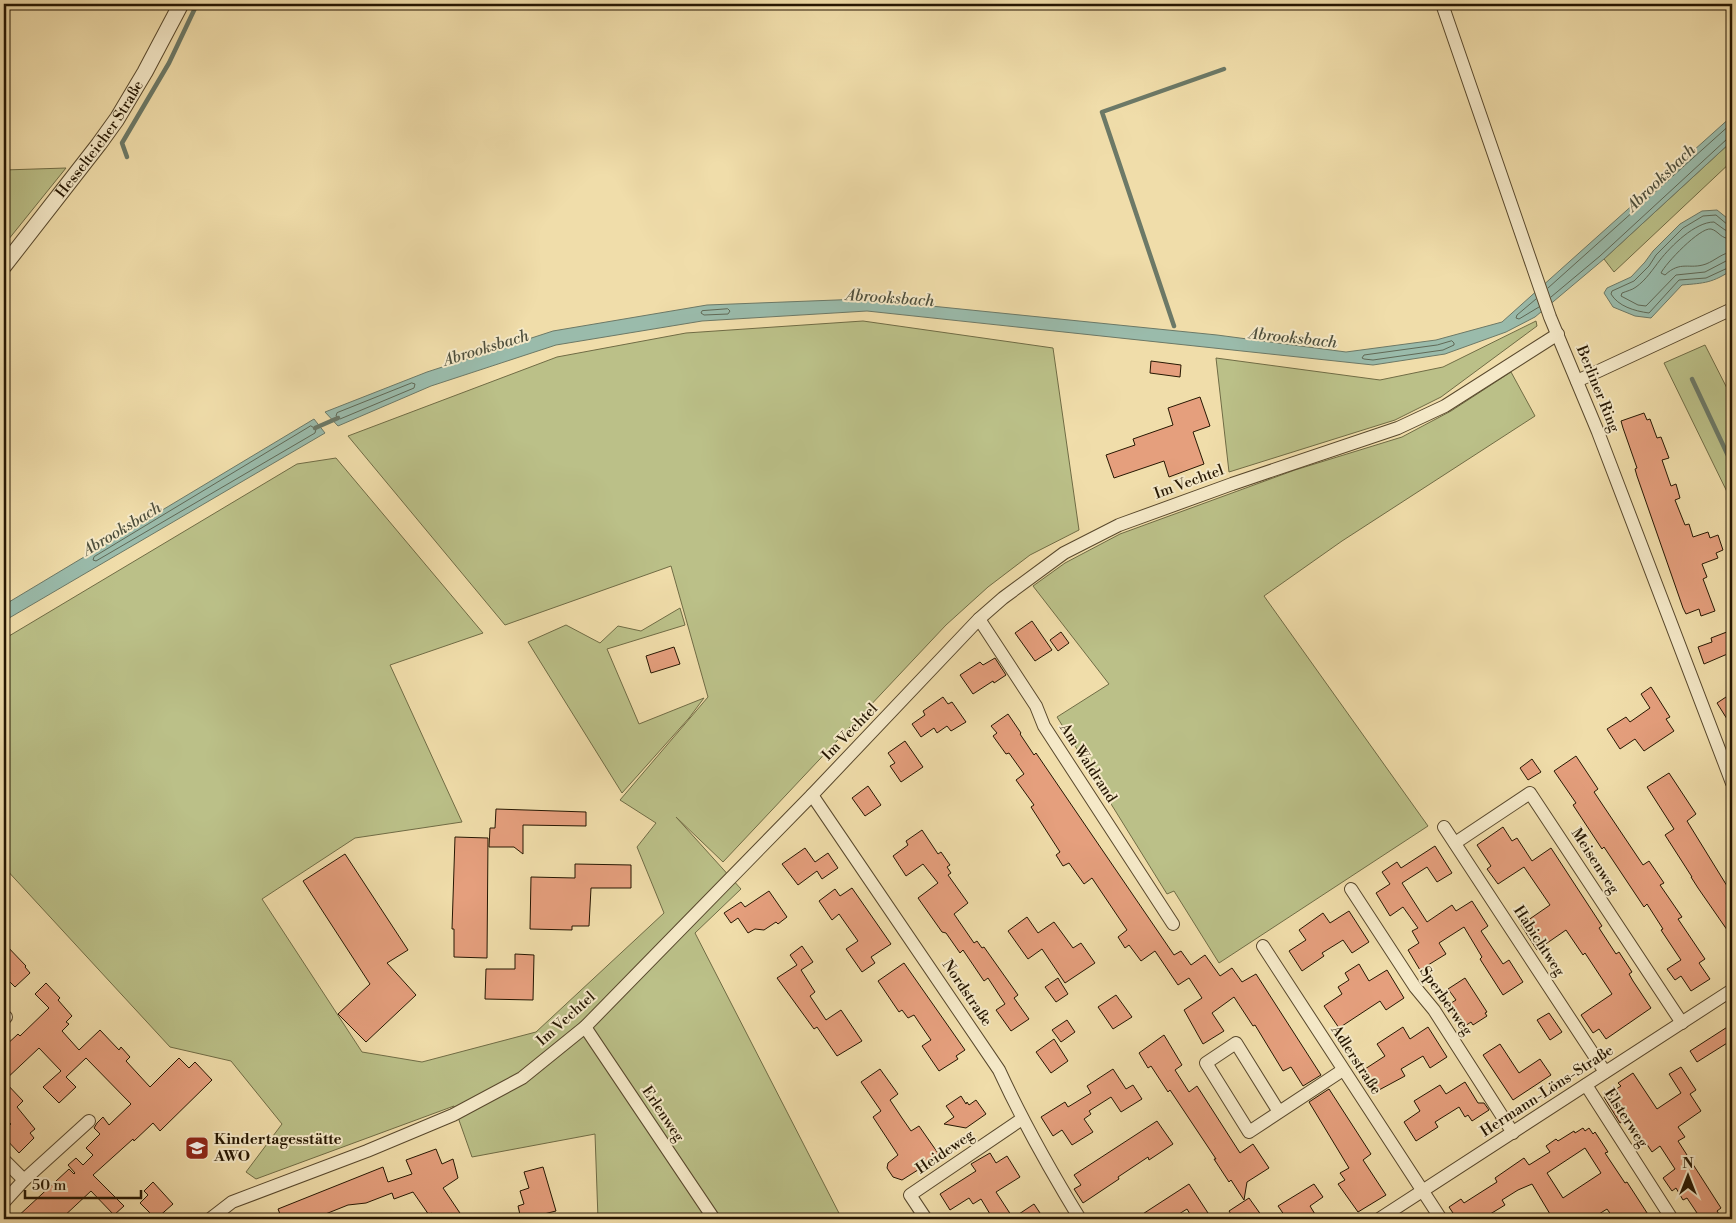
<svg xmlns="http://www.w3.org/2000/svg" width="1736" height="1223" viewBox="0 0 1736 1223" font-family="'Libre Bodoni',serif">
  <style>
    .green { fill: #bbc088; stroke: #706c45 }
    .water { fill: #9abbab; stroke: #6c7967 }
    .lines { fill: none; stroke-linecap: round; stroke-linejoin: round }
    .shore { stroke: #606956; stroke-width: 1 }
    .stream { stroke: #6c7967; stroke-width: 4.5 }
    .building { fill: #e59f7d; stroke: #261702; fill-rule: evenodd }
    .minor-casing { stroke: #58482c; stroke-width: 14 }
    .tertiary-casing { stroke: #58482c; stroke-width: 17 }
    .minor { stroke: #f5e9c8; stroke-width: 12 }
    .tertiary { stroke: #f5e9c8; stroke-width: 15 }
    .labels { text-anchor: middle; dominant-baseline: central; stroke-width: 4; stroke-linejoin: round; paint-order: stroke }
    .street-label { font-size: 15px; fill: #261702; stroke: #f5e9c8 }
    .poi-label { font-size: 15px; font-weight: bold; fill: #261702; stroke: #f5e9c8; text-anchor: start }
    .water-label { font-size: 16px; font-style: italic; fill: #4f503d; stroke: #f5e9c8 }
  </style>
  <rect width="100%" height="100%" fill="#f0ddaa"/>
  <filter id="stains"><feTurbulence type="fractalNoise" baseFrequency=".004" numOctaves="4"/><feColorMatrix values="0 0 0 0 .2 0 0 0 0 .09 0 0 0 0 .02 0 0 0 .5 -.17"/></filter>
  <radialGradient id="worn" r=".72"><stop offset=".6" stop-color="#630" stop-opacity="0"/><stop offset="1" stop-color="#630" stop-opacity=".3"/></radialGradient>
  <g class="green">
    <polygon points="1732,141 1732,161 1614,272 1604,259"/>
    <polygon points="66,168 4,245 4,170"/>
    <polygon points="863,321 1053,348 1079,530 1030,555 988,587 946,625 723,862 676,817 741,889 695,933 842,1219 598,1219 595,1134 472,1157 454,1106 256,1179 246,1172 282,1124 231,1061 170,1047 4,867 4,639 297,464 336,458 483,633 390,665 462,822 355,838 262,899 362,1052 422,1062 536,1032 664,913 637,847 656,823 620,800 708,697 671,566 505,625 348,436 557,357 686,333"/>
    <polygon points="1536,321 1537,326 1441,397 1395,420 1229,472 1216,358 1380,380 1443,367"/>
    <polygon points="1705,345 1732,398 1732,502 1664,363"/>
    <polygon points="1511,372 1535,416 1342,541 1264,596 1428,826 1219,963 1174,891 1167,894 1057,717 1109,684 1033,586 1065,563 1120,534 1295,470 1402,437 1451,411"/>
    <polygon points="680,608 685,625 607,649 639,724 704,698 689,718 622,793 528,642 566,625 600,643 618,626 641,631"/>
  </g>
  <g class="water">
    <polygon points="1732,116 1732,141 1604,259 1535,317 1506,332 1445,354 1373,365 867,311 702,321 556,345 431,386 338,426 325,412 427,372 553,331 707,305 862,299 1217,335 1346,352 1436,340 1502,322"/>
    <path d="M1717,210L1732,222V270C1712,283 1705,283 1682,285L1651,318L1635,316L1613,307L1604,293L1607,288L1631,277L1645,262L1653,251L1680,224L1702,211Z"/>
    <polygon points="314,419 325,433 4,621 4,605"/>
  </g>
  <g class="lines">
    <g class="shore">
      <path d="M1732,225H1728L1716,215L1703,216L1683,228L1656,255L1649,266L1634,281L1612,291L1611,294C1618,306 1634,311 1649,313L1679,280L1706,278L1732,266"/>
      <path d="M1732,232L1725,230L1714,222C1695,222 1671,246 1660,260C1653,269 1646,280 1636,287C1632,290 1627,291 1622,293L1621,296L1638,305L1646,306L1676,275L1705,272L1726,261L1732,260"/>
      <path d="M1732,239C1720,239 1719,231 1711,229C1700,227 1665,264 1661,273L1665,275C1681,260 1689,270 1706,264C1716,260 1722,253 1732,252"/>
      <polyline points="1548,288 1732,123"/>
      <polyline points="1551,297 1600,256 1727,139 1732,137"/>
      <polyline points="1536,299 1517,315 1516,318 1519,319 1539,307"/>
      <polygon points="728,309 730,311 728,314 704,315 701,313 702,311"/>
      <polygon points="1452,341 1454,343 1454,345 1443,350 1373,360 1364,359 1362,358 1364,355 1437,345"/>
      <polygon points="412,383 415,384 414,388 340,419 336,416 337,413"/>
      <polygon points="311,426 316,429 315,433 96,561 93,560 94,557"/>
    </g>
    <g class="stream">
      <polyline points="127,157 122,143 169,63 197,4"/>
      <polyline points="1174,326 1102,112 1224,69"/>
      <polyline points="1692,379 1732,464"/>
      <polyline points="315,428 338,418"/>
    </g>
  </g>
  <g class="building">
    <polygon points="1151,361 1181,365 1180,377 1150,373"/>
    <polygon points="1200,397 1210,426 1193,432 1204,464 1169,477 1164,461 1114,478 1106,455 1135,445 1133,439 1173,425 1168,408"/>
    <polygon points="1644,413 1647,420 1650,419 1657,438 1661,437 1669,458 1662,460 1671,486 1676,484 1680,498 1675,500 1685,525 1689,524 1693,537 1708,532 1710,538 1718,535 1723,550 1716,553 1718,558 1702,564 1707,577 1703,579 1715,611 1701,616 1699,609 1686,614 1683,608 1637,476 1635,469 1637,468 1623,428 1621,421"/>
    <polygon points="1032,621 1052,650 1035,661 1015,633"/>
    <polygon points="1732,630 1732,652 1704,664 1698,647 1712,642 1711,638"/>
    <polygon points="1061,632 1069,643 1058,651 1050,640"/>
    <polygon points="674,647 680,664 651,673 646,656"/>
    <polygon points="995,658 1006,675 994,683 993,681 973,694 960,675 980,662 983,665"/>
    <polygon points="1651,687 1670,717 1666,719 1674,731 1644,751 1635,739 1620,749 1607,729 1626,717 1630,722 1650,708 1641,694"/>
    <polygon points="1732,693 1732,727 1717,703"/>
    <polygon points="943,697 948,704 952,702 966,722 951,731 947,726 937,733 934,728 921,737 912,724 925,715 923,711"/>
    <polygon points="1008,714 1021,733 1020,734 1034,755 1036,753 1174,955 1181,951 1191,965 1205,955 1220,976 1232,968 1242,982 1256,974 1321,1075 1303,1086 1291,1067 1283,1071 1255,1025 1253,1026 1234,997 1212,1013 1224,1031 1203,1044 1184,1010 1202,998 1189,978 1178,985 1155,951 1141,961 1129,945 1125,948 1118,937 1127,930 1092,878 1084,884 1069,863 1063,866 1056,855 1060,852 1031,807 1034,805 1016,780 1024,774 1009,753 1006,754 993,736 997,733 991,726"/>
    <polygon points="905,741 923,767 901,782 890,766 895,763 888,753"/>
    <polygon points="1576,756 1598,789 1594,792 1643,865 1649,861 1664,883 1660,885 1682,917 1678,919 1705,959 1699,963 1710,979 1691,991 1681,976 1675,980 1667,969 1681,960 1661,930 1663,929 1647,904 1644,907 1604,847 1602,849 1573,805 1576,803 1554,771"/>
    <polygon points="1532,759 1541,772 1528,780 1520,768"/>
    <polygon points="1669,773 1696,814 1687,821 1732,894 1732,937 1698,888 1691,877 1692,877 1665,835 1674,829 1647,787"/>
    <polygon points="868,786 881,805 865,816 852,798"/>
    <polygon points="496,809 586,812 586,826 523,825 523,854 514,847 489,847 490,828 495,828"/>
    <polygon points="1503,827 1512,841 1517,838 1532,861 1551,848 1602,926 1599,928 1616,954 1619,952 1632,972 1629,974 1633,981 1651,1008 1606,1039 1599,1029 1593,1033 1581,1015 1612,994 1585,953 1583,955 1566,930 1537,950 1521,925 1550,905 1524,867 1498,884 1487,869 1491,866 1477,845"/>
    <polygon points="922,830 938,854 941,852 950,865 947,867 951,873 948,875 968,903 954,914 974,943 977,941 982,948 984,947 1018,995 1014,998 1029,1019 1011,1031 996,1010 1005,1004 988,978 984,981 963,950 960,953 946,933 942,932 918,898 938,883 923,864 906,876 893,856 908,845 906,841"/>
    <polygon points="455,837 488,838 487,958 454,957 454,929 452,929"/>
    <polygon points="1435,846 1452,873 1437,882 1427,867 1402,883 1427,922 1452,905 1456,911 1472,901 1488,926 1481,931 1503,964 1509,960 1523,982 1503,995 1480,959 1482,957 1464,927 1439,943 1446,954 1420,970 1408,950 1419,943 1412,931 1418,928 1403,907 1390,916 1376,893 1390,884 1382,872 1397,862 1401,868"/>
    <polygon points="805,848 815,862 828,853 838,868 822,879 817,871 798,885 782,864"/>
    <polygon points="345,854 408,950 387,963 416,995 366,1042 338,1014 370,984 303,881"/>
    <polygon points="575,864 631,865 631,888 591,888 589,926 572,926 572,930 530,929 531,877 575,878"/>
    <polygon points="852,888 891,944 871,957 875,963 862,972 846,949 858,941 839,914 832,920 819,901 835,889 840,896"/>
    <polygon points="769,891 787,917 778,924 776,922 764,930 755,929 748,933 738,918 731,923 724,913 741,902 745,907"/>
    <polygon points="1349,911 1369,942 1352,953 1343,940 1322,953 1324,956 1302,971 1289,951 1306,940 1299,930 1323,913 1330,923"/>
    <polygon points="1027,917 1038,933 1054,922 1073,948 1081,943 1095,963 1065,983 1042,949 1028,959 1008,931"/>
    <polygon points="4,943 26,966 25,967 30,973 15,987 10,982 4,987"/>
    <polygon points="802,946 813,962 801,970 815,992 810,996 826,1020 841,1010 862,1041 837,1056 817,1027 814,1029 777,978 797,965 790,955"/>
    <polygon points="515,954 534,955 533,1000 485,999 486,969 515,969"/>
    <polygon points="904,963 965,1050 956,1056 958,1059 939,1071 922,1046 931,1040 920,1024 914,1015 908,1018 902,1010 899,1012 878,981"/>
    <polygon points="1359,964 1369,981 1387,970 1404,998 1386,1010 1380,1001 1339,1028 1324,1006 1342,994 1338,987 1349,980 1345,973"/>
    <polygon points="1058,978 1068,994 1056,1002 1045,987"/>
    <polygon points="1465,978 1487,1012 1485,1013 1487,1016 1473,1025 1471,1022 1462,1028 1448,1005 1456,1000 1448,989"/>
    <polygon points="46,983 60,998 58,1000 72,1016 66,1022 69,1024 62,1031 79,1050 100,1030 119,1050 121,1047 130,1057 126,1061 150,1087 179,1058 189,1068 195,1062 212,1080 160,1131 153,1123 134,1141 133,1139 93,1175 124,1206 114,1215 91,1191 61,1219 15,1219 69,1169 74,1174 75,1173 68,1165 76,1158 83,1165 93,1155 86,1148 100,1134 94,1128 97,1123 103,1117 109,1125 131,1104 86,1058 66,1077 76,1087 59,1103 43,1087 61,1071 39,1048 4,1081 23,1101 17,1107 35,1129 30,1133 34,1138 19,1153 4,1137 4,1131 11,1124 5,1118 4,1120 4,1047 18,1034 20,1036 49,1008 35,994"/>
    <polygon points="1116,995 1132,1017 1113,1029 1098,1007"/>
    <polygon points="1549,1013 1562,1032 1550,1040 1537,1020"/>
    <polygon points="1067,1020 1075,1032 1061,1042 1052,1030"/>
    <polygon points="1732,1024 1732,1040 1697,1062 1690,1051"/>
    <polygon points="1403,1027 1410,1039 1428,1027 1447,1057 1430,1068 1423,1056 1401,1069 1405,1076 1379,1090 1365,1069 1385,1056 1377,1044"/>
    <polygon points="1164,1035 1182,1065 1175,1070 1189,1092 1197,1086 1240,1153 1253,1144 1269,1168 1247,1182 1244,1200 1231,1180 1229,1182 1214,1159 1216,1159 1170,1090 1168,1092 1151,1066 1148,1068 1139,1053"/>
    <polygon points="1054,1039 1068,1061 1051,1073 1036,1052"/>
    <polygon points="1500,1044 1519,1073 1540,1059 1551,1075 1513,1100 1483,1055"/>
    <polygon points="1681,1067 1696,1090 1690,1094 1701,1111 1678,1127 1685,1137 1678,1141 1721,1208 1717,1211 1722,1219 1701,1219 1687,1198 1683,1200 1676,1188 1672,1191 1663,1178 1675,1169 1660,1146 1652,1152 1646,1143 1644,1145 1628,1119 1620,1123 1604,1097 1621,1086 1618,1083 1633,1073 1657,1109 1681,1093 1669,1074"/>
    <polygon points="880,1069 898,1094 890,1100 902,1118 911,1131 919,1126 940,1156 902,1180 893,1177 887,1168 888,1163 898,1155 873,1117 881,1111 861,1082"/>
    <polygon points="1113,1069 1126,1089 1133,1085 1142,1099 1121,1112 1111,1097 1089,1111 1091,1114 1084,1119 1093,1132 1072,1145 1062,1130 1053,1136 1041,1117 1065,1102 1068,1107 1091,1093 1087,1086"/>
    <polygon points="1465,1082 1478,1103 1484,1103 1489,1110 1472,1121 1468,1115 1465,1117 1459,1107 1435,1122 1438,1127 1416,1141 1404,1122 1420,1111 1414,1101 1440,1085 1446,1094"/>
    <polygon points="1329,1089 1371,1154 1363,1160 1386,1195 1358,1212 1338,1184 1345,1180 1340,1173 1349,1168 1309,1102"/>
    <polygon points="961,1096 966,1104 967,1102 969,1105 976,1100 986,1114 966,1128 944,1124 954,1117 946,1106"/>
    <polygon points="1157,1121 1173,1144 1149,1160 1148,1157 1118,1177 1119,1179 1083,1203 1074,1189 1081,1185 1074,1175"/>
    <path d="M1583,1128L1585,1131L1589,1128L1593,1134L1595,1132L1608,1152L1605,1153L1625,1183L1627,1182L1651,1219H1614L1607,1209L1591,1219H1553L1532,1184L1518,1190L1502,1200L1505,1205L1482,1219H1457L1449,1207L1461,1199L1464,1203L1497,1182L1495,1178L1524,1158L1529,1165L1550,1152L1546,1146L1556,1139L1558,1141L1574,1131L1575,1133ZM1585,1148L1601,1173L1563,1198L1547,1173Z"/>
    <polygon points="436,1149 442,1164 453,1159 458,1178 443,1188 464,1219 436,1219 432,1213 429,1215 413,1192 394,1199 392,1193 366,1203 348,1205 313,1219 282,1219 278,1209 383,1167 388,1182 412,1174 406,1160"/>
    <polygon points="990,1153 996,1163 1007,1156 1020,1177 996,1192 1013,1218 1034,1204 1044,1219 993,1219 981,1199 973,1204 969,1198 950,1210 940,1194 976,1171 971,1164"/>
    <polygon points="543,1167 556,1211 544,1214 545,1219 521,1219 518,1206 524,1204 520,1191 529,1188 524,1172"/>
    <polygon points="153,1182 173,1204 156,1219 140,1203 148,1195 144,1191"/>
    <polygon points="1189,1184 1208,1213 1198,1219 1193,1219 1187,1209 1171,1219 1135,1219"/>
    <polygon points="1314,1184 1323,1197 1310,1206 1318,1219 1287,1219 1278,1206"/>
    <polygon points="1249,1198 1264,1219 1234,1219 1229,1211"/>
  </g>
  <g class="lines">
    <g class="minor-casing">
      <g id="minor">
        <polyline points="1442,4 1550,317 1598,432 1732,783"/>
        <polyline points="1577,381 1732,309"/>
        <polyline points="979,619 1036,706 1044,726 1173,924"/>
        <path d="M812,795L999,1070C1023,1122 1050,1170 1080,1219"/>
        <polyline points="1444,827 1605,1072"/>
        <polyline points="1455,843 1530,793 1682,1023"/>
        <polyline points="1351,889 1415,987 1434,1010 1513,1133"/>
        <polyline points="1263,946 1441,1219"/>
        <polyline points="4,1019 6,1017"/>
        <polyline points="585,1027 714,1219"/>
        <polyline points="1586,1085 1672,1219"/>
        <polyline points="1279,1112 1236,1043 1206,1063 1249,1132 1343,1070"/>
        <polyline points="4,1160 24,1180"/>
        <polyline points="4,1202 24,1180 89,1121"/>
        <polyline points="210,1219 232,1202 367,1151 453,1115 522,1078 585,1027 812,795 979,619 1003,598 1064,553 1119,525 1232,484 1398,428 1445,406 1558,334"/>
        <polyline points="926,1219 910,1195 1022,1119"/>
        <polyline points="1379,1219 1732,990"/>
      </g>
    </g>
    <g class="tertiary-casing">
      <g id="tertiary">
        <path id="s1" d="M4,266L99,144L117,119L145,72L181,4"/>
      </g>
    </g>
    <use href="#minor" class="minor"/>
    <use href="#tertiary" class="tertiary"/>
  </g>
  <defs>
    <g id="school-square" transform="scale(1.25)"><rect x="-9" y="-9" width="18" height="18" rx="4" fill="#8f2418" stroke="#f5e9c8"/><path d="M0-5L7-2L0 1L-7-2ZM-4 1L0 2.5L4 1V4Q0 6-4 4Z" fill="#fff"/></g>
  </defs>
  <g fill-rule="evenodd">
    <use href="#school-square" x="197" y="1148"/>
  </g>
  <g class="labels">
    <g class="street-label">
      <text stroke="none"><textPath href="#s1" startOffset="159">Hesselteicher Straße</textPath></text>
      <text transform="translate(1598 389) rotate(68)">Berliner Ring</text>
      <text transform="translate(1189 482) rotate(-20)">Im Vechtel</text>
      <text transform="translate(850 732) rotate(-46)">Im Vechtel</text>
      <text transform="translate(1088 763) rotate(57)">Am Waldrand</text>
      <text transform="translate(1595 861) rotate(57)">Meisenweg</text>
      <text transform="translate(1539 941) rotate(57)">Habichtweg</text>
      <text transform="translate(967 993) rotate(56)">Nordstraße</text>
      <text transform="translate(1446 1001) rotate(55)">Sperberweg</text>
      <text transform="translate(566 1019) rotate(-42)">Im Vechtel</text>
      <text transform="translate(1356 1060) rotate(57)">Adlerstraße</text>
      <text transform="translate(1547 1091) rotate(-33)">Hermann-Löns-Straße</text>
      <text transform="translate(663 1114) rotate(56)">Erlenweg</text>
      <text transform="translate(1626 1118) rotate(57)">Elsterweg</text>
      <text transform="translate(945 1152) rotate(-34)">Heideweg</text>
    </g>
    <g class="poi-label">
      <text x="214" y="1139">Kindertagesstätte<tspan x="214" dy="17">AWO</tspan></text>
    </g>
    <g class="water-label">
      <text transform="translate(1661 178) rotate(-44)">Abrooksbach</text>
      <text transform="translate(890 298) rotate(4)">Abrooksbach</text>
      <text transform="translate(1293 338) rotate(6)">Abrooksbach</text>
      <text transform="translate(486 348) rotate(-17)">Abrooksbach</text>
      <text transform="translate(122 529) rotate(-31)">Abrooksbach</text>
    </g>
  </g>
  <rect width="1736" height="1223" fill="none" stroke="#f0ddaa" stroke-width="20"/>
  <rect x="5" y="5" width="1726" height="1213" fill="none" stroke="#261702" stroke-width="2.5"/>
  <rect x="10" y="10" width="1716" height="1203" fill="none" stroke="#261702"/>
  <g transform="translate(1688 1176)" stroke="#f5e9c8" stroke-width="4" paint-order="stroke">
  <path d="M0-4L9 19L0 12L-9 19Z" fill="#261702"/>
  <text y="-8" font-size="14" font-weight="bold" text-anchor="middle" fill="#261702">N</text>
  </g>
  <path d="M25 1190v8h116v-8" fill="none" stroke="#261702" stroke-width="2.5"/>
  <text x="32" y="1190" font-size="15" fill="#261702" stroke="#f5e9c8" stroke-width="4" paint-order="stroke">50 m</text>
  <rect width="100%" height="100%" filter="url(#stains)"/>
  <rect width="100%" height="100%" fill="url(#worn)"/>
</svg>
